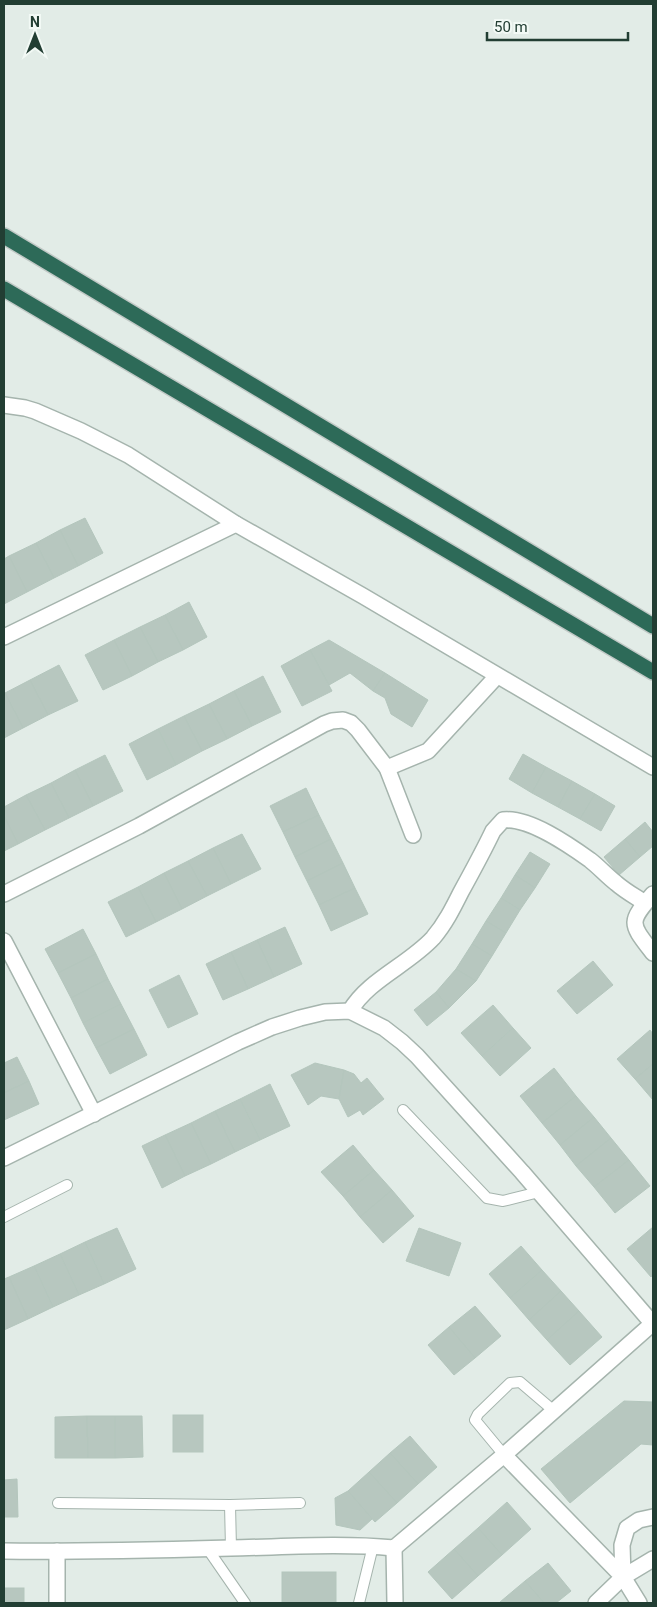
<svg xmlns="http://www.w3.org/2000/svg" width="657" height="1607" viewBox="0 0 657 1607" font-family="Roboto,sans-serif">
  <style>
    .building { fill: #b7c7bf; stroke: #b4c6bd }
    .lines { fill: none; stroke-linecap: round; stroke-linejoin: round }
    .lane-casing { stroke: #a5b4ad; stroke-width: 12 }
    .street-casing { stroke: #a5b4ad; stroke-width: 18 }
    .highway-casing { stroke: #c1c9c6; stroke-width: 18 }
    .lane { stroke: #fff; stroke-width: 10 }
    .street { stroke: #fff; stroke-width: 15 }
    .highway { stroke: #2d6a58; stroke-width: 15 }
  </style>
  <rect width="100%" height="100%" fill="#e2ece7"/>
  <g class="building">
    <polygon points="85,518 103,553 78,566 60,530"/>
    <polygon points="60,530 78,566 54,578 36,543"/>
    <polygon points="36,543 54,578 27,592 9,556"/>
    <polygon points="9,556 27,592 4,604 4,559"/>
    <polygon points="189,602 207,637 183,650 165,615"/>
    <polygon points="165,615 183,650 158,662 140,627"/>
    <polygon points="140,627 158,662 132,676 114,640"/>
    <polygon points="114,640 132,676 103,690 85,655"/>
    <polygon points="329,640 385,673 373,691 350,673 329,685 310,650"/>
    <polygon points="310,650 332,691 302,706 281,666"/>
    <polygon points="59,665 78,701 48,715 30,680"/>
    <polygon points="385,673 428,700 412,727 391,714 385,698 373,691"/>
    <polygon points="263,676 281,712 252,726 234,691"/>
    <polygon points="30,680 48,715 23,728 5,693"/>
    <polygon points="234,691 252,726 227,739 209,704"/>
    <polygon points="4,693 5,693 23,728 4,738"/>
    <polygon points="209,704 227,739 202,751 184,716"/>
    <polygon points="184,716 202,751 176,765 158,729"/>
    <polygon points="158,729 176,765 147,780 129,744"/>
    <polygon points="523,754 546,767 532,793 509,779"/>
    <polygon points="105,755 123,791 93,806 75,770"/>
    <polygon points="546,767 572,781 558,807 532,793"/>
    <polygon points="75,770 93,806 69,818 51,783"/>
    <polygon points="572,781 595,794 580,819 558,807"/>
    <polygon points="51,783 69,818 45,830 26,795"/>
    <polygon points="306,788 319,815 283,832 270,806"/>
    <polygon points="595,794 615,806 601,831 580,819"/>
    <polygon points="26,795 45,830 18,844 4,816 4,807"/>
    <polygon points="319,815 331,839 295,857 283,832"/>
    <polygon points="4,816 18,844 4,851"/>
    <polygon points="645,822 653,832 653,846 640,857 625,839"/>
    <polygon points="242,834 261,869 231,884 213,848"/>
    <polygon points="331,839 343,863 307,881 295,857"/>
    <polygon points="625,839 640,857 619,875 604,857"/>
    <polygon points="213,848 231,884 207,896 188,861"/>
    <polygon points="530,852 550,864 535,888 515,875"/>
    <polygon points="188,861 207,896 182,909 164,873"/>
    <polygon points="343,863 355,888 319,905 307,881"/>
    <polygon points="164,873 182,909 156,922 138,887"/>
    <polygon points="515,875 535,888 520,910 501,898"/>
    <polygon points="138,887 156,922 126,937 108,902"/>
    <polygon points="355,888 368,914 331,931 319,905"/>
    <polygon points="501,898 520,910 506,933 486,921"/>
    <polygon points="486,921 506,933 492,956 472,944"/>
    <polygon points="285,927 302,964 274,977 257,940"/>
    <polygon points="83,929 96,954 58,973 45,949"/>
    <polygon points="257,940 274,977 248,989 231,952"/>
    <polygon points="472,944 492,956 476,981 456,969"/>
    <polygon points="231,952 248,989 223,1000 206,964"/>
    <polygon points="96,954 108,979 71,998 58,973"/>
    <polygon points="593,961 613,985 577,1014 557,991"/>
    <polygon points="456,969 476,981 449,1008 436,992"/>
    <polygon points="179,975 198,1014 168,1028 149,990"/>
    <polygon points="108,979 121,1004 83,1023 71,998"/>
    <polygon points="436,992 449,1008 427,1026 414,1010"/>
    <polygon points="121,1004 134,1029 96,1048 83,1023"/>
    <polygon points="493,1005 513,1028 482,1056 461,1033"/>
    <polygon points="513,1028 531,1048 500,1076 482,1056"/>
    <polygon points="134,1029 147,1055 110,1074 96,1048"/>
    <polygon points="650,1030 653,1034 653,1064 635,1079 617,1059"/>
    <polygon points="17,1057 29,1081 4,1093 4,1063"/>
    <polygon points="315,1063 344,1070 339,1099 321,1096 308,1105 291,1075"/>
    <polygon points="653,1064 653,1100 635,1079"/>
    <polygon points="554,1068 576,1096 542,1123 520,1096"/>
    <polygon points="344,1070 354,1074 361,1083 367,1078 384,1099 363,1115 360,1110 348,1117 339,1099"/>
    <polygon points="29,1081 39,1104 4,1120 4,1093"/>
    <polygon points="270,1084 290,1126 260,1140 240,1099"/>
    <polygon points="576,1096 594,1117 560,1145 542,1123"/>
    <polygon points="240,1099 260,1140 235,1152 215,1111"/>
    <polygon points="215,1111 235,1152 211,1164 191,1123"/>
    <polygon points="594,1117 611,1138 576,1166 560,1145"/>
    <polygon points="191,1123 211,1164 185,1176 165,1135"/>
    <polygon points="165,1135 185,1176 162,1188 142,1146"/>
    <polygon points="611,1138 629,1160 594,1187 576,1166"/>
    <polygon points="353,1145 374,1170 343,1196 321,1172"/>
    <polygon points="629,1160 650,1186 615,1213 594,1187"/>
    <polygon points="374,1170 392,1190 360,1217 343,1196"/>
    <polygon points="392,1190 414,1216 383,1243 360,1217"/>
    <polygon points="653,1227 653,1274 651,1277 627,1249"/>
    <polygon points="117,1228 136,1269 104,1284 85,1242"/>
    <polygon points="419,1228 461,1243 449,1276 406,1261"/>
    <polygon points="85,1242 104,1284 79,1295 60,1254"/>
    <polygon points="521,1246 542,1270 510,1298 489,1274"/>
    <polygon points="60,1254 79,1295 53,1307 34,1266"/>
    <polygon points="34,1266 53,1307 28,1319 9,1277"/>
    <polygon points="542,1270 561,1291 529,1320 510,1298"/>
    <polygon points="9,1277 28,1319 4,1330 4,1279"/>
    <polygon points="561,1291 579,1311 547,1340 529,1320"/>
    <polygon points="475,1306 501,1336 475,1358 449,1327"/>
    <polygon points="579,1311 602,1337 570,1365 547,1340"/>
    <polygon points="449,1327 475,1358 454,1375 428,1345"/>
    <polygon points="624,1401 653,1402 653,1445 641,1444 570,1503 541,1469"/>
    <rect x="173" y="1415" width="30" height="37"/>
    <polygon points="87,1416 88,1458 55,1458 55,1417"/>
    <polygon points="87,1416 115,1416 115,1458 88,1458"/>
    <polygon points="115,1416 142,1416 143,1457 115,1458"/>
    <polygon points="410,1436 437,1467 418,1484 390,1453"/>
    <polygon points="390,1453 418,1484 397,1503 369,1472"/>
    <polygon points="369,1472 397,1503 375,1522 348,1491"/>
    <polygon points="17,1479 18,1517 4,1517 4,1480"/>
    <polygon points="348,1491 372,1519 360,1530 336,1525 335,1498"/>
    <polygon points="507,1502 531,1529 502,1555 478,1528"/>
    <polygon points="478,1528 502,1555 478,1576 454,1549"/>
    <polygon points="454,1549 478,1576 452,1599 428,1572"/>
    <polygon points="548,1563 571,1591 556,1603 544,1603 525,1581"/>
    <rect x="282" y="1572" width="54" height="31"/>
    <polygon points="525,1581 544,1603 501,1603 500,1602"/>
    <rect x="4" y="1588" width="20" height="15"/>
  </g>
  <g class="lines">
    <g class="lane-casing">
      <g id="lane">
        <polyline points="403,1110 487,1198 503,1201 539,1192"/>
        <polyline points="4,1217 67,1185"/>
        <polyline points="504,1455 475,1420 478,1414 510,1383 520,1382 554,1411"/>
        <polyline points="58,1503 230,1505 300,1503"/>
        <polyline points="230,1505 231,1548"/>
        <polyline points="207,1548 245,1603"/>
        <polyline points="359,1603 373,1546"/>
      </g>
    </g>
    <g class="street-casing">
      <g id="street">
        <polyline points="4,405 25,408 35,411 81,431 128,455 236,524 363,596 653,767"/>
        <polyline points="4,637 236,524"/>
        <polyline points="387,768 428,751 497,676"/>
        <polyline points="4,894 139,826 324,724 332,721 343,720 351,723 358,730 387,768 413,835"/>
        <path d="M653,894C628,923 630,923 653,953"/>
        <polyline points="4,941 94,1114"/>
        <path d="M350,1011C368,980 408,965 433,938C445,924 453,908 461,892C472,872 483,852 493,831L503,820C529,817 569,845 590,860C599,867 607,876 616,883C625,891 636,897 645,903"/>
        <polyline points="4,1158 238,1042 272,1027 300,1018 325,1012 350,1011 384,1028 402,1042 417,1056 522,1172 653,1324"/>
        <polyline points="504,1455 623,1577 596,1603"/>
        <polyline points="394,1548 395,1603"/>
        <path d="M4,1551C79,1552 155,1550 231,1548C285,1547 340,1543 394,1548L504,1455L653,1323"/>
        <polyline points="57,1551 57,1603"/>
        <polyline points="623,1577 653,1559"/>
        <polyline points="639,1603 623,1577 622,1545 627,1528 639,1520 653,1517"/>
      </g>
    </g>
    <g class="highway-casing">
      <g id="highway">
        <polyline points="4,236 653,626"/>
        <polyline points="4,289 653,672"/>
      </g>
    </g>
    <use href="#lane" class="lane"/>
    <use href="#street" class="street"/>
    <use href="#highway" class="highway"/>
  </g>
  <rect width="657" height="1607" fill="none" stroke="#223e33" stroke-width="10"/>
  <g transform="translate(35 35)" stroke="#f2f9f5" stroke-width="4" paint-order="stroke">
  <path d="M0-4L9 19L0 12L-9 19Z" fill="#223e33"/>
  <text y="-8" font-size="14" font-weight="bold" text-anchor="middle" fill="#223e33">N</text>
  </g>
  <path d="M487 32v8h141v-8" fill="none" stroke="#223e33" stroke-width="2.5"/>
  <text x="494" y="32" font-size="15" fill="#223e33" stroke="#f2f9f5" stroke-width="4" paint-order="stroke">50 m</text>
</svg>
